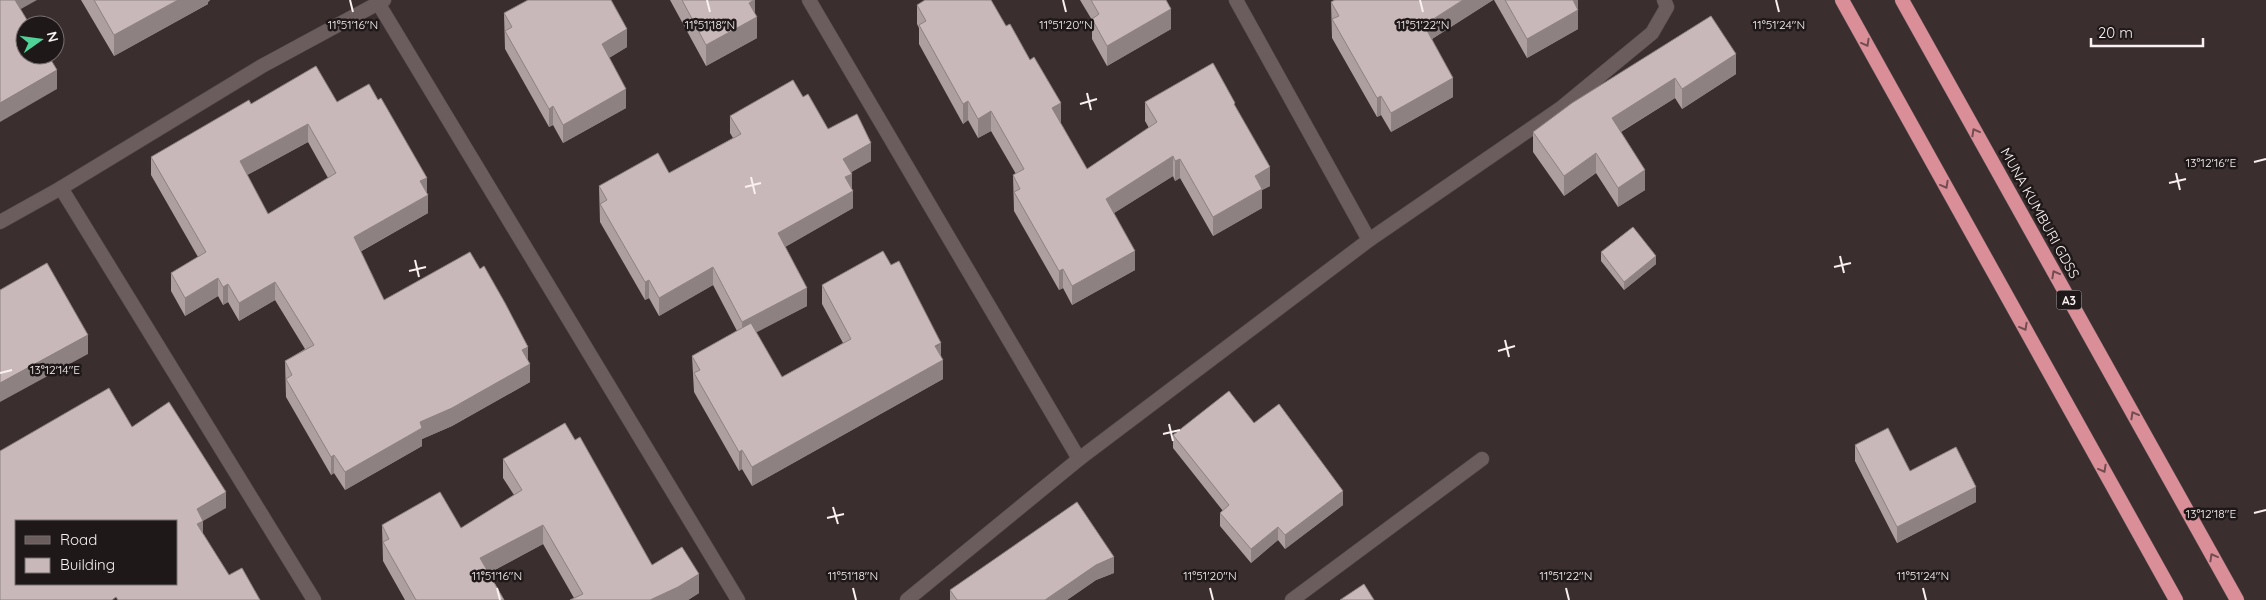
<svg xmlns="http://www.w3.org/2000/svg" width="2266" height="600" viewBox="0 0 2266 600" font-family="Quicksand,sans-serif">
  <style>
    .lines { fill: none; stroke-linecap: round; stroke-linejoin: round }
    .minor-casing { stroke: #554a4b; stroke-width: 15 }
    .trunk-casing { stroke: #554a4b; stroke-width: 15 }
    .minor { stroke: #6b5c5d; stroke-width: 14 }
    .trunk { stroke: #da8e98; stroke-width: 14 }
    .wall { fill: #ad9ea0; fill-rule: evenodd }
    .shaded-wall { fill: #8d8182 }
    .building { fill: #c9b8ba; stroke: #8d8182; fill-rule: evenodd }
    .oneway { stroke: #734d52 }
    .ticks { fill: none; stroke: #f9f0f1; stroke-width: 2 }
    .labels { text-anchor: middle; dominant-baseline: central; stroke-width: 5; stroke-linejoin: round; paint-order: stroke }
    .shield { fill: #1e1818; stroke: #b7afb0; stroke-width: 1 }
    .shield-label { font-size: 12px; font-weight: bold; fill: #f9f0f1 }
    .street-label { font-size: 14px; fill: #f9f0f1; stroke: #1e1818 }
    .ticks-label { font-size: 12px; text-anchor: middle; fill: #f9f0f1; stroke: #1e1818; stroke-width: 5; stroke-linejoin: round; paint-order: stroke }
  </style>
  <rect width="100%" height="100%" fill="#3b2e2f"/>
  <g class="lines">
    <g class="minor-casing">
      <g id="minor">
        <polyline points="809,0 1079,459"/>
        <polyline points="1236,0 1369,240"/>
        <polyline points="378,3 738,600"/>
        <polyline points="61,188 314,600"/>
        <polyline points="0,222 61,188 262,66 384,0"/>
        <polyline points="907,600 1079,459 1369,240 1561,108 1652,33 1667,7 1664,0"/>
        <polyline points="1292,600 1482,459"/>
      </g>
    </g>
    <g class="trunk-casing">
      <g id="trunk">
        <polyline points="1842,0 2176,600"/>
        <polyline points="1902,0 2237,600"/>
      </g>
    </g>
    <use href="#minor" class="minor"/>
    <use href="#trunk" class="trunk"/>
  </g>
  <g class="wall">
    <polygon points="81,0 210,0 208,2 208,4 114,56"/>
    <polygon points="670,0 755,0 755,14 757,38 706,66"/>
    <polygon points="1080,0 1166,0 1171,29 1107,66 1092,39 1092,20"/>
    <polygon points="1335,0 1493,0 1432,39 1453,97 1391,132 1381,115 1377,117 1332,38 1331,2"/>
    <polygon points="1494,0 1578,0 1578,29 1527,58"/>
    <polygon points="917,5 1061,122 1060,122 1087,169 1149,128 1145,121 1145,102 1235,106 1270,186 1262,190 1262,208 1213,236 1180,178 1175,181 1173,176 1114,213 1135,270 1072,305 1063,288 1059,290 1014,211 1013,175 1016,174 991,131 978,138 968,120 963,124 919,44 919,28 917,24"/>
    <polygon points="504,13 627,47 609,58 626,108 563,143 553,125 549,127 505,49"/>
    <polygon points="1711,16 1736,74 1682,109 1675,98 1621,132 1645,190 1618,207 1596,173 1564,196 1533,152 1533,132"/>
    <polygon points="803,97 828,129 871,161 851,172 853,208 785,247 807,306 756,332 782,377 843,343 822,304 822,285 941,357 943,379 752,486 742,469 739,471 694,392 692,356 737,331 713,285 659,316 649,298 645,300 600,222 599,186 669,173 733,138 730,133 730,116"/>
    <path d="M337,102L427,193L428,213L360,252L384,300L528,361L530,382L452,426L422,439V446L345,490L334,473L331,475L286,397L285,361L305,349L275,300L239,321L228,302L223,305L218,296L185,316L171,291V273L198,257L151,175V157L251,104ZM308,142L328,178L268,214L247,175Z"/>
    <polygon points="1601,252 1656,264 1624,290 1601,261"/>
    <polygon points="1254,423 1343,505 1285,549 1278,540 1251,563 1220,526 1220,513 1223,511 1173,448 1173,435"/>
    <polygon points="1855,445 1910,471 1976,502 1897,543 1855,461"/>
    <polygon points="503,459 652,565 699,593 688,600 570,600 574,598 543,544 489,573 504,600 405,600 383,561 382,525 461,528 514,495 503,478"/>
    <polygon points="1114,573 1096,580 1067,600 950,600 950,590"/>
  </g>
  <g class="shaded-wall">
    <polygon points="12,0 37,0 12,14"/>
    <polygon points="178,0 210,0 208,2 208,4 114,56 114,35"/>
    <polygon points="754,0 755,0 755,18 757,17 757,38 706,66 706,45 749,3"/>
    <polygon points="1463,0 1493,0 1424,44 1424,25"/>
    <polygon points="1571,0 1578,0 1578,29 1527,58 1527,39"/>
    <polygon points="1171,9 1171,29 1107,66 1107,46"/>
    <polygon points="627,29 627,47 602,62 602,44"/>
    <polygon points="1736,54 1736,74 1682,109 1682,89"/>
    <polygon points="57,70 57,89 0,122 0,103"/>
    <polygon points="1453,78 1453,97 1391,132 1391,113"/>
    <polygon points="1675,78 1675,98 1612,137 1612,118"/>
    <polygon points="626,89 626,108 563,143 563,125"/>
    <polygon points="1381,96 1381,115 1377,117 1377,98"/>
    <polygon points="968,101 968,120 963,124 963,104"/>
    <polygon points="1061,103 1061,122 1052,127 1052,108"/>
    <polygon points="553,106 553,125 549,127 549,109"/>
    <polygon points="991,111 991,131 978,138 978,119"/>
    <polygon points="308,124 308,142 240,179 240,161"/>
    <polygon points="871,143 871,161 843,177 843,159"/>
    <polygon points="1596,153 1596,173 1564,196 1564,176"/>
    <polygon points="1173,156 1173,176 1106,218 1106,199"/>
    <polygon points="1180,159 1180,178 1175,181 1175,161"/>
    <polygon points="1270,167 1270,186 1262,190 1262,208 1213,236 1213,217 1255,176"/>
    <polygon points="1645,170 1645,190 1618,207 1618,188"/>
    <polygon points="852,174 852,191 853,191 853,208 778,251 778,233 845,177"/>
    <polygon points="427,178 427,196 420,181"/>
    <polygon points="428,195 428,213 354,255 354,237"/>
    <polygon points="1135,251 1135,270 1072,305 1072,286"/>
    <polygon points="1656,256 1656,264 1624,290 1624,282"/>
    <polygon points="713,267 713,285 659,316 659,298"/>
    <polygon points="1063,269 1063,288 1059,290 1059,271"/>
    <polygon points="218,278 218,296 185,316 185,298"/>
    <polygon points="649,280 649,298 645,300 645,282"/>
    <polygon points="275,282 275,300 239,321 239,303"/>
    <polygon points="228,284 228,302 223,305 223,287"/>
    <polygon points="807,288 807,306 742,340 742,322"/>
    <polygon points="88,335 88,354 0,402 0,383"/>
    <polygon points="941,343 941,361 943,360 943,379 752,486 752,467"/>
    <polygon points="528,347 528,365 522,350"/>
    <polygon points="530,364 530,382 452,426 422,439 422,446 345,490 345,472 420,422"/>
    <polygon points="742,450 742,469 739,471 739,452"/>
    <polygon points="334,455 334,473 331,475 331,457"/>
    <polygon points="1976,487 1976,502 1897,543 1897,527"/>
    <polygon points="1343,491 1343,505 1285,549 1285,535"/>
    <polygon points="226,492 226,508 203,521 203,537 197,540 197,509"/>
    <polygon points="543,525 543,544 480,578 480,558"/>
    <polygon points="1278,527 1278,540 1251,563 1251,549"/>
    <polygon points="1114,557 1114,573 1096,580 1067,600 1045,600 1096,565"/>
    <polygon points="699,574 699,593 688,600 650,600"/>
  </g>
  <g class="building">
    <polygon points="0,0 15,0 30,25 25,25 25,55 48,55 57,70 0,103"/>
    <polygon points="94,0 178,0 114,35"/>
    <polygon points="528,0 611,0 627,29 602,44 626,89 563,125 553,106 549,109 505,31 512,27 504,13"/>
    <polygon points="682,0 754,0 749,3 757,17 706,45"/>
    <polygon points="925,0 991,0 1006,26 1010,24 1030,60 1034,57 1061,103 1052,108 1087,169 1157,122 1145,102 1213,63 1235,103 1234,104 1270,167 1255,176 1262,189 1213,217 1180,159 1175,161 1173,156 1106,199 1135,251 1072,286 1063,269 1059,271 1014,192 1020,189 1013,175 1024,169 991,111 978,119 968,101 963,104 919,25 926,21 917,5"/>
    <polygon points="1091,0 1166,0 1171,9 1107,46 1092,19 1099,14"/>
    <polygon points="1335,0 1463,0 1424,25 1453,78 1391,113 1381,96 1377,98 1332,19 1339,16 1331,2"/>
    <polygon points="1505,0 1573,0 1578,10 1527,39"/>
    <polygon points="1711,16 1736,54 1682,89 1675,78 1612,118 1645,170 1618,188 1596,153 1564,176 1533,132 1572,103"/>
    <path d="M316,66L337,102L369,84L378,100L381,98L427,178L420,181L428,195L354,237L384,300L470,252L480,269L484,266L505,303L528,347L522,350L530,364L452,408L420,422L422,428L345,472L334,455L331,457L286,379L292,375L285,361L314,345L275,282L239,303L228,284L223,287L218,278L185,298L171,273L206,252L151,157L249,100L251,104ZM308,124L336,173L268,214L240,161Z"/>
    <polygon points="793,80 803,97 808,94 828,129 857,114 871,143 843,159 852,174 845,177 853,191 778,233 807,288 742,322 713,267 659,298 649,280 645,282 600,204 607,200 599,186 658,153 669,173 741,134 730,116"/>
    <polygon points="1633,227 1656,256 1624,282 1601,252"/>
    <polygon points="883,251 891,265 899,261 941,343 935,346 943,360 752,467 742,450 739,452 694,373 700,370 692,356 751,323 782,377 851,339 822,285"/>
    <polygon points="47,263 88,335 0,383 0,290"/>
    <path d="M109,388L132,427L169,402L226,492L197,509L203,521L197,524L229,575L242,568L260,600H118L116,597L112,600H0V451ZM16,521H176V584H16Z"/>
    <polygon points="1229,391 1254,423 1279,404 1343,491 1285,535 1278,527 1251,549 1220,513 1229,505 1173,435"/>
    <polygon points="565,423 575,440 580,437 652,565 682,547 699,574 678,587 650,600 570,600 583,594 543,525 480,558 504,600 416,600 383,542 389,539 382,525 440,492 461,528 522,490 503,459"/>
    <polygon points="1888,428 1910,471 1956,447 1976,487 1897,527 1855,445"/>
    <polygon points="1077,502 1114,557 1096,565 1045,600 957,600 950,590"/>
    <polygon points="1364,584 1374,600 1340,600"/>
  </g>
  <defs><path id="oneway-chevron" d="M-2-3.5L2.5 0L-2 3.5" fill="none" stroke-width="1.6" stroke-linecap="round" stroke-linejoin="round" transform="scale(1.25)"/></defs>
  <g class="oneway">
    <use href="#oneway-chevron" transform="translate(1866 43) rotate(61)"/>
    <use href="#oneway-chevron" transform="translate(1975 132) rotate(-119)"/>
    <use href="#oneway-chevron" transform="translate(1945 185) rotate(61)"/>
    <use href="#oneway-chevron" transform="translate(2055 274) rotate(-119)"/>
    <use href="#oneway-chevron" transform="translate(2024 327) rotate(61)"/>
    <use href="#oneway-chevron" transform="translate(2134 415) rotate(-119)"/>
    <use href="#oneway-chevron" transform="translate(2103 469) rotate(61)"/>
    <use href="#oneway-chevron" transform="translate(2213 557) rotate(-119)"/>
  </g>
  <path class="ticks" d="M350,0L353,12M707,0L710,12M1063,0L1066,12M1420,0L1423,12M1776,0L1779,12M1087,93L1091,110M1080,104L1097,99M2254,162L2266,159M2176,173L2180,190M751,177L755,194M2169,183L2186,179M745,187L761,183M1840,256L1844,273M415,260L419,277M1834,267L1851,263M409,271L426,267M1505,340L1509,357M1498,351L1515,346M0,373L12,370M1169,424L1173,441M1163,434L1180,430M833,507L838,524M2254,513L2266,510M827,518L844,514M497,588L500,600M853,588L856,600M1210,588L1213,600M1566,588L1569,600M1923,588L1926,600"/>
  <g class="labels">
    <rect class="shield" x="2056.5" y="290.5" width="25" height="19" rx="4"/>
    <g class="shield-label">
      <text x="2069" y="300">A3</text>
    </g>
    <g class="street-label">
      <text transform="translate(2040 213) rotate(61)">MUNA KUMBURI GDSS</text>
    </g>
  </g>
  <g class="ticks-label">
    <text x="353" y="29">11°51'16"N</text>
    <text x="710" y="29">11°51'18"N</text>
    <text x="1066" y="29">11°51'20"N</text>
    <text x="1423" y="29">11°51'22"N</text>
    <text x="1779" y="29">11°51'24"N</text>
    <text x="2211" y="167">13°12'16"E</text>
    <text x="55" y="374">13°12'14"E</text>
    <text x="2211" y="518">13°12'18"E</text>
    <text x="497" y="580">11°51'16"N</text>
    <text x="853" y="580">11°51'18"N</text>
    <text x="1210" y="580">11°51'20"N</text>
    <text x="1566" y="580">11°51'22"N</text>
    <text x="1923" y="580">11°51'24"N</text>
  </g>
  <rect x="15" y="520" width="162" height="65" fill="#1e1818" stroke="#766e6f"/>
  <rect x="25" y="536" width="25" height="8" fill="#6b5c5d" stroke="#766e6f"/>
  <text x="60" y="545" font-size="15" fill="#f9f0f1">Road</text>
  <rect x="25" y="558" width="25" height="15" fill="#c9b8ba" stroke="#766e6f"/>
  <text x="60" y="570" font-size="15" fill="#f9f0f1">Building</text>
  <g transform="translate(40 40) rotate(76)"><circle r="24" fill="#1e1818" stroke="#766e6f"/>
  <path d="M0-4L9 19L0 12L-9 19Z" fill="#4fd399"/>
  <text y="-8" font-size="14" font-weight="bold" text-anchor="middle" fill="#f9f0f1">N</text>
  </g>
  <path d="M2091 38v8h112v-8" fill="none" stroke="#f9f0f1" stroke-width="2.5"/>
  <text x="2098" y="38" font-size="15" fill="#f9f0f1" stroke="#1e1818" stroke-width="4" paint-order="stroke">20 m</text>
</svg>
